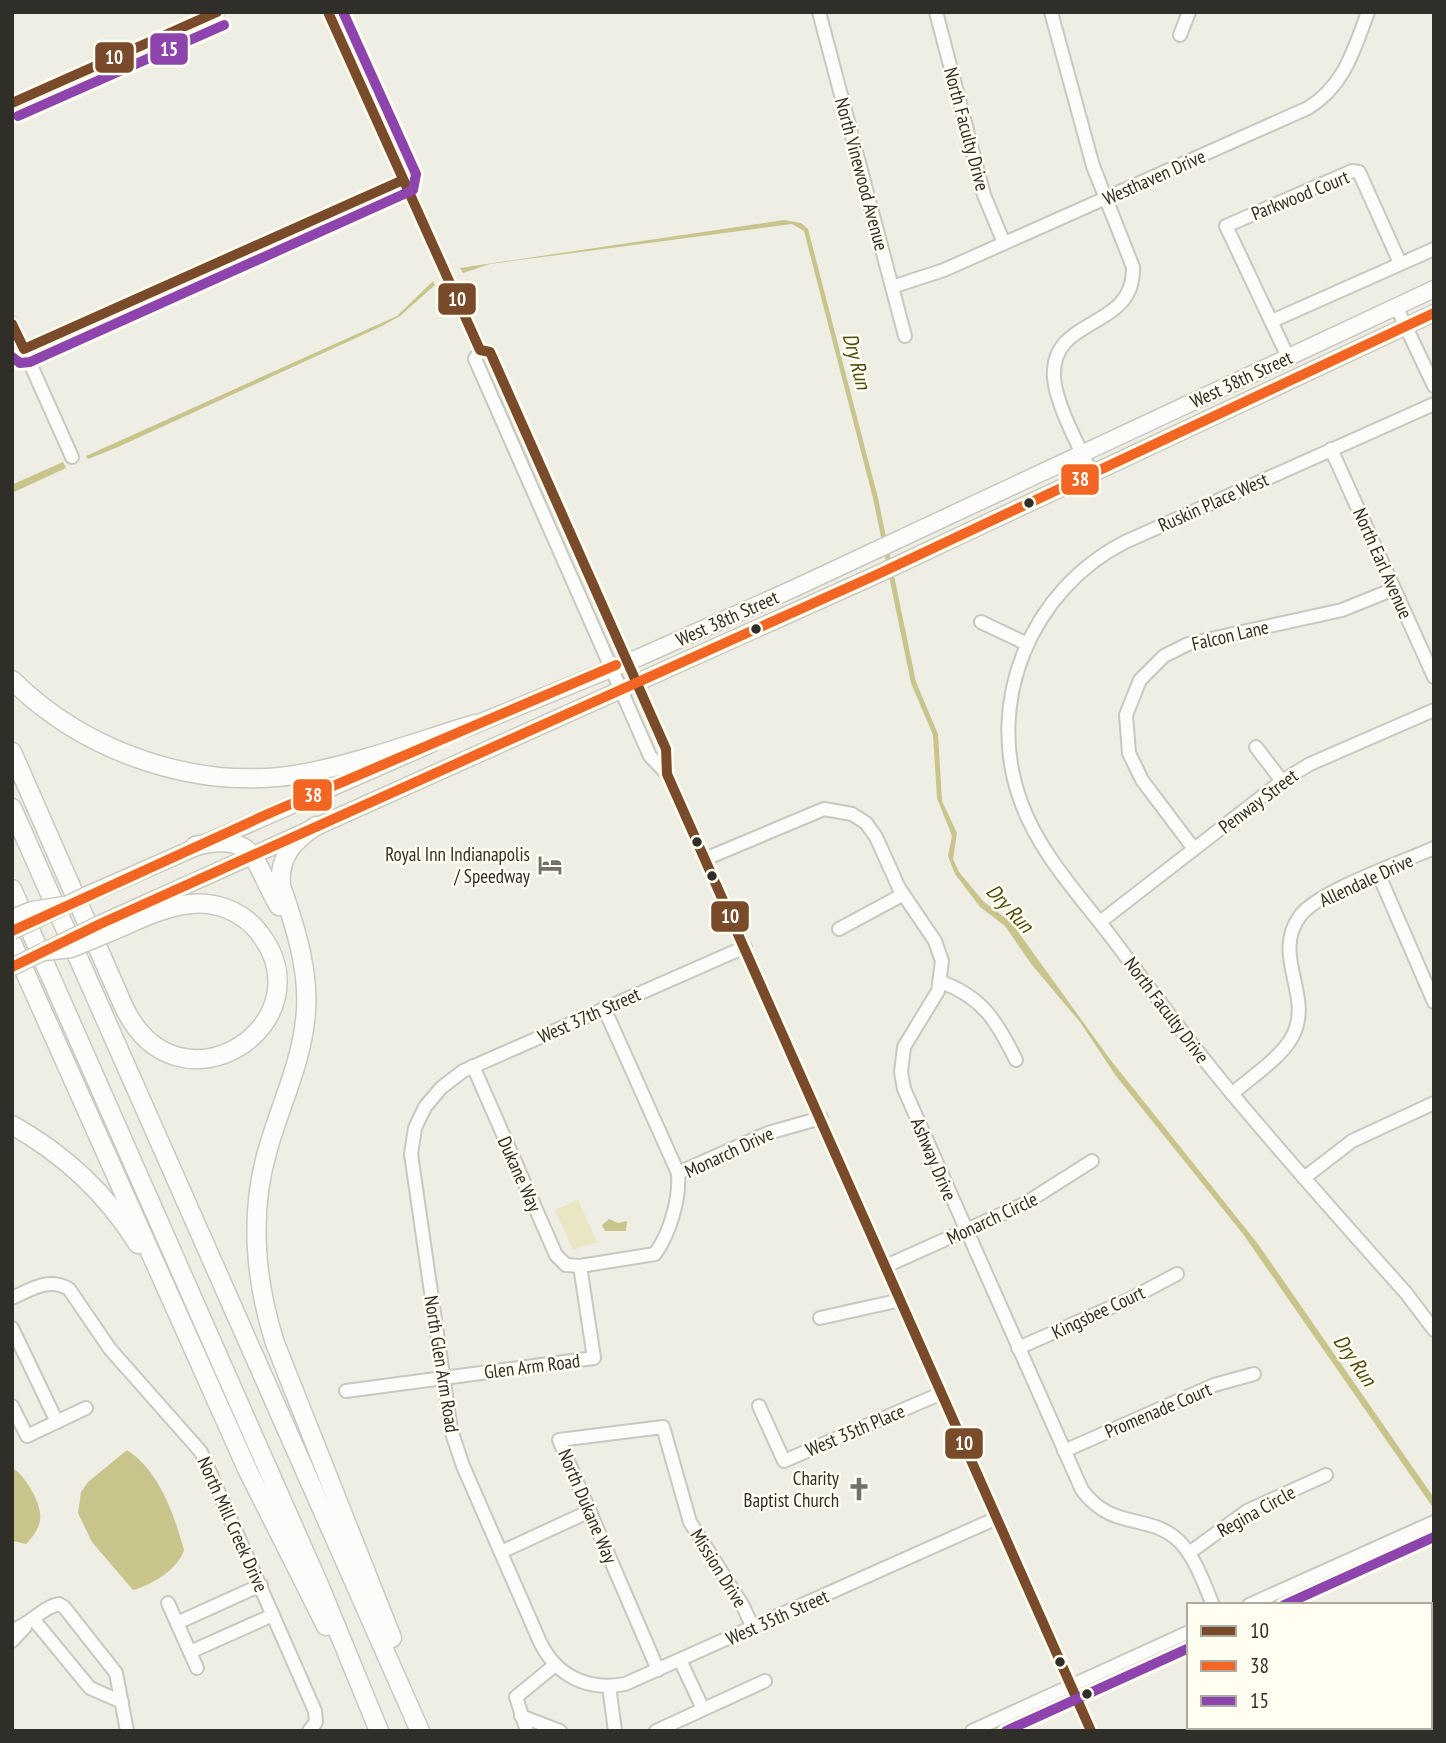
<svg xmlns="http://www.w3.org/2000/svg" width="1446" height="1743" viewBox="0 0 1446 1743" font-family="'PT Sans Narrow',sans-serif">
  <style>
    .green { fill: #eae6c4 }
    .water { fill: #c9c38c }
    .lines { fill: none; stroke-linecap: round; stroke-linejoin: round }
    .minor-casing { stroke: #c8c8c1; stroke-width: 16 }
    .major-casing { stroke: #c8c8c1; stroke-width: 19 }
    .highway-casing { stroke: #c8c8c1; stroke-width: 21 }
    .minor { stroke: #fcfcfb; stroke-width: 12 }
    .major { stroke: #fcfcfb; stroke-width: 16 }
    .highway { stroke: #fcfcfb; stroke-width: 18 }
    .major-bridge-casing { stroke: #c8c8c1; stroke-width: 19; stroke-linecap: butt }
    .highway-bridge-casing { stroke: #c8c8c1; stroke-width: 21; stroke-linecap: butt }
    .major-bridge { stroke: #fcfcfb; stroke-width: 16 }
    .highway-bridge { stroke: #fcfcfb; stroke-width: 18 }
    .bus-1-casing { stroke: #fffef1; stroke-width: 16 }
    .bus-2-casing { stroke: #fffef1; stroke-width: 16 }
    .bus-3-casing { stroke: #fffef1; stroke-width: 16 }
    .bus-1 { stroke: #7a4b2a; stroke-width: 10 }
    .bus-2 { stroke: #f26522; stroke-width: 10 }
    .bus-3 { stroke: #8e44ad; stroke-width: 10 }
    .bus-dot { fill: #2f2e28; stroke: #fffef1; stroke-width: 2.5 }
    .labels { text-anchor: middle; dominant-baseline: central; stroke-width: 5; stroke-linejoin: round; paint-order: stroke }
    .street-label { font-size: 19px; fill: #2f2e28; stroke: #fffef1 }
    .poi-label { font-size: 19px; fill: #2f2e28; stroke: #fffef1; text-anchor: end }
    .water-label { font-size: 21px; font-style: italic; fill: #4f480e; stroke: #fffef1 }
    .line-badge { stroke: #fffef1; stroke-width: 2.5 }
    .badge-label { font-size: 19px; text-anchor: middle; font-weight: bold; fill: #fff }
  </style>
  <rect width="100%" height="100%" fill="#eeeee5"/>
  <polygon class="green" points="578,1200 597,1242 573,1250 555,1210"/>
  <g class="water">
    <polygon points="784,220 801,223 808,229 878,498 916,682 938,734 942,801 957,833 953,859 959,872 984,902 1011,922 1109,1058 1258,1244 1434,1498 1434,1509 1243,1234 1116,1076 1080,1022 1032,965 1005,926 980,907 955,874 948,856 952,836 937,798 933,735 911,683 873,498 804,231 792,224 490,264 463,273 460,268"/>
    <polygon points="433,281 435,285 400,316 382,326 118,447 88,459 86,456 397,316"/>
    <polygon points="63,462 66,468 12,493 12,485 18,482"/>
    <polygon points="609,1219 618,1223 627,1221 626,1231 605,1231 602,1225"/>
    <path d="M127,1450C159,1471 174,1514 184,1550C178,1569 152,1585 133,1590L92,1542L78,1513L81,1492L88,1482Z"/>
    <path d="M12,1468C25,1474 43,1506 40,1520C39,1529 32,1538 26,1544L12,1541Z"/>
  </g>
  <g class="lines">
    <g class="minor-casing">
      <g id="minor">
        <polyline points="328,12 480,350 490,352 513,405 666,749 667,774"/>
        <polyline points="819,12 905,336"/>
        <polyline points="936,12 984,195 1004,243"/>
        <path d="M1051,12L1093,166L1133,267C1135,332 1050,314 1054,378C1056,405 1080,448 1092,474"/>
        <polyline points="1180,35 1189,12"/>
        <polyline points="12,103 218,12"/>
        <path d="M892,287L944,270L1308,108C1344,86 1354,50 1368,12"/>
        <polyline points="1396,306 1434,386"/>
        <polyline points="1272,321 1434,249"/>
        <polyline points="12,323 72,457"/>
        <polyline points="24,349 403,180"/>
        <polyline points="480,350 475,359 650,756 667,774 1091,1731"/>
        <polyline points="1288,357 1226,226 1352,171 1359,172 1400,263"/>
        <path d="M1434,404L1125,542C1031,590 984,702 1021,802C1040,855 1082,898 1115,942C1148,986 1180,1030 1215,1073C1276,1148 1341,1220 1406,1293L1434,1330"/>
        <polyline points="1331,449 1434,677"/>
        <polyline points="981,622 1027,644"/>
        <polyline points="1256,747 1282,781"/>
        <polyline points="1194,849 1142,780 1129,753 1126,715 1140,680 1164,656 1188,644 1342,610 1394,589"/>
        <path d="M705,859L824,809L852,814L866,823L876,837L899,888L935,941L942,961L938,991L904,1047L901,1072L904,1089L1082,1490C1113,1532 1150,1512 1180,1542C1196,1559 1204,1584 1213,1605"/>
        <polyline points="1378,873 1434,1002"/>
        <polyline points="1100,922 1282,781 1310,764 1434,710"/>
        <polyline points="839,929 902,895"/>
        <path d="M745,947L463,1071L441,1088L425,1107L415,1128L411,1154L451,1430L463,1466L540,1642C557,1677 589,1691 625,1684L997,1518"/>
        <path d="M941,982C983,997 997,1022 1016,1060"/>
        <polyline points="604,1008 678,1173"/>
        <polyline points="473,1066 556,1255 566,1265 580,1266"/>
        <path d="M1232,1094C1251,1077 1278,1060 1291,1039C1316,997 1270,957 1300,916C1318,891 1403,862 1434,848"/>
        <polyline points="1304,1178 1352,1141 1434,1103"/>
        <polyline points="886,1266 1024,1204 1092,1161"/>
        <path d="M12,1298C32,1289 49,1277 69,1289L110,1349L201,1452L315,1711L316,1722L309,1731"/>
        <polyline points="820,1318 901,1300"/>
        <polyline points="12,1328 57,1422"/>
        <polyline points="1018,1348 1130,1299 1177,1274"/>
        <path d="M346,1391L594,1358L580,1266L655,1254C670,1233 680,1199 678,1173L768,1133L821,1118"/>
        <polyline points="12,1406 27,1436 86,1408"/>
        <polyline points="759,1406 784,1461 942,1393"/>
        <polyline points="1064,1451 1214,1385 1254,1374"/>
        <polyline points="501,1552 590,1511"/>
        <polyline points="1189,1553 1247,1511 1326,1475"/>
        <polyline points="168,1603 197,1668"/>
        <polyline points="1249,1605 1434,1522"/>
        <polyline points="34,1620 90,1688 122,1702"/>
        <polyline points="177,1623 261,1585"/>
        <path d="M12,1630C30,1625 42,1607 59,1604L64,1607L116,1673L127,1731"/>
        <polyline points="12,1641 25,1627"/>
        <polyline points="190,1652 273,1615"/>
        <polyline points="680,1660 703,1709"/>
        <polyline points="658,1670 559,1440 663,1427 690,1522 743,1606 753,1628"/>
        <polyline points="609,1686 615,1731"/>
        <polyline points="521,1716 560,1731"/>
        <polyline points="1267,1727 1268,1731"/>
        <polyline points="527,1731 516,1697 555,1665"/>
        <polyline points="656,1731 765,1681"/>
        <polyline points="972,1731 1189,1632"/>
      </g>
    </g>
    <g class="major-casing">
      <g id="major">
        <polyline points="464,729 640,657 795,588 1434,289"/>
        <polyline points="87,895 431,744"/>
        <polyline points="100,924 876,575 1434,313"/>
      </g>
    </g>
    <g class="highway-casing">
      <g id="highway">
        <path d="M12,680C87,754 201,793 306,773C363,762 419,741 475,724"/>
        <path d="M12,752L123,1005C178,1125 333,1021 257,930C241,911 215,901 190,904C161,907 132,923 105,934"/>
        <polyline points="12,808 420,1731"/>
        <path d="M316,826C294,840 278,857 281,886C296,928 311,976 305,1021C300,1066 280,1106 268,1149C249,1212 255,1281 275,1343L392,1638"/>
        <path d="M195,846C258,831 253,863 279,906"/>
        <polyline points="12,889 320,1587 379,1731"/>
        <polyline points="12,943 248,1471 326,1626"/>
        <path d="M12,1125C64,1154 106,1193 138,1244"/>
      </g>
    </g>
    <use href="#minor" class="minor"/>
    <use href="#major" class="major"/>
    <use href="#highway" class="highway"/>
    <g class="major-bridge-casing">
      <g id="major-bridge">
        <polyline points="12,931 87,895"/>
        <polyline points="12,967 100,924"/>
      </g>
    </g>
    <g class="highway-bridge-casing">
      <g id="highway-bridge">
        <polyline points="12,919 32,911 64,906"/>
        <polyline points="45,951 71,948 105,934"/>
      </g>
    </g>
    <use href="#major-bridge" class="major-bridge"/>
    <use href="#highway-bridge" class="highway-bridge"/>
    <g class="bus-1-casing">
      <g id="bus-1">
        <polyline points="328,12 480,350 490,352 666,749 667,774 1091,1731"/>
        <polyline points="12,103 217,12"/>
        <polyline points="12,324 24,349 403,180"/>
      </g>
    </g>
    <g class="bus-2-casing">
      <g id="bus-2">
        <polyline points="12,931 270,813 616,665"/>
        <polyline points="12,967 100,924 876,575 1434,313"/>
      </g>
    </g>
    <g class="bus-3-casing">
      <g id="bus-3">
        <polyline points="18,116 224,25"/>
        <polyline points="12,357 20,363 30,362 413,190 416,174 343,12"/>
        <polyline points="1284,1605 1434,1537"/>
        <polyline points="1006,1731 1189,1648"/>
      </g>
    </g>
    <use href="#bus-1" class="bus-1"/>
    <use href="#bus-2" class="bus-2"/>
    <use href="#bus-3" class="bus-3"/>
  </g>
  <defs>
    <g id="hotel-bare" transform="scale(1.89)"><path d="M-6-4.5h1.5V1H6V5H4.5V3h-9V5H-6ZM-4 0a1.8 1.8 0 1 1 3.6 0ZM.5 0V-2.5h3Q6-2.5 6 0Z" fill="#72716a" stroke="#fffef1" stroke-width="2.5" paint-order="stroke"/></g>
    <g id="church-bare" transform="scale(1.89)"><path d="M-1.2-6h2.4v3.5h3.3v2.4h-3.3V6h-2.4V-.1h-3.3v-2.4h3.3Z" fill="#72716a" stroke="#fffef1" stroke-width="2.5" paint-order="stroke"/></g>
  </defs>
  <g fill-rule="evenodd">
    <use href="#hotel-bare" x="550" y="865"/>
    <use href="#church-bare" x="859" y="1489"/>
  </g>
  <g class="bus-dot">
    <circle cx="1029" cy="503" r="6"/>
    <circle cx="756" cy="629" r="6"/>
    <circle cx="697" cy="842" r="6"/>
    <circle cx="712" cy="876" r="6"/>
    <circle cx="1060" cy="1662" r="6"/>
    <circle cx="1087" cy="1694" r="6"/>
  </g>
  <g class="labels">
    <g class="street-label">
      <text transform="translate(967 129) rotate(75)">North Faculty Drive</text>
      <text transform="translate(862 174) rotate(75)">North Vinewood Avenue</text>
      <text transform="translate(1154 177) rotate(-24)">Westhaven Drive</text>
      <text transform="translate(1300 195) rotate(-22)">Parkwood Court</text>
      <text transform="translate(1241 379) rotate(-25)">West 38th Street</text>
      <text transform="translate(1213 502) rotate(-24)">Ruskin Place West</text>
      <text transform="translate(1383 563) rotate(66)">North Earl Avenue</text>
      <text transform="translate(727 618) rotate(-24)">West 38th Street</text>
      <text transform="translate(1230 635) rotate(-13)">Falcon Lane</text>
      <text transform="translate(1258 801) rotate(-37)">Penway Street</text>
      <text transform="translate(1366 880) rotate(-25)">Allendale Drive</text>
      <text transform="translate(1167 1010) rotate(53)">North Faculty Drive</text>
      <text transform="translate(589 1015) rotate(-24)">West 37th Street</text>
      <text transform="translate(729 1152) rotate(-25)">Monarch Drive</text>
      <text transform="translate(934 1159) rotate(67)">Ashway Drive</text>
      <text transform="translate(520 1174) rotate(66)">Dukane Way</text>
      <text transform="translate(992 1218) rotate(-25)">Monarch Circle</text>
      <text transform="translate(1098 1312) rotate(-25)">Kingsbee Court</text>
      <text transform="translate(442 1364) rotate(81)">North Glen Arm Road</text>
      <text transform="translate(532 1366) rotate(-7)">Glen Arm Road</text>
      <text transform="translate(1158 1410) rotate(-23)">Promenade Court</text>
      <text transform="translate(855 1430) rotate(-23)">West 35th Place</text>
      <text transform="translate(588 1506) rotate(67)">North Dukane Way</text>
      <text transform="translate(1256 1511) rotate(-29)">Regina Circle</text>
      <text transform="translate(233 1524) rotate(66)">North Mill Creek Drive</text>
      <text transform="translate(719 1568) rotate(58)">Mission Drive</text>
      <text transform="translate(777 1617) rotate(-24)">West 35th Street</text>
    </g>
    <g class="poi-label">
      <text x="530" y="854">Royal Inn Indianapolis<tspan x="530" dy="22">/ Speedway</tspan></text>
      <text x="839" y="1478">Charity<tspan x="839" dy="22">Baptist Church</tspan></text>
    </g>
    <g class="water-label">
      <text transform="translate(857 361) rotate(75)">Dry Run</text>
      <text transform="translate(1010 908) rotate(47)">Dry Run</text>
      <text transform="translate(1355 1360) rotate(55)">Dry Run</text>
    </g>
  </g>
  <g class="line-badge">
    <rect x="149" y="32" width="40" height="34" rx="7" fill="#8e44ad"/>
    <rect x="94" y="41" width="41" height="33" rx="7" fill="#7a4b2a"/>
    <rect x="437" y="282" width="40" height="34" rx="7" fill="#7a4b2a"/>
    <rect x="1060" y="463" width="40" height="33" rx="7" fill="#f26522"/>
    <rect x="292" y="778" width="41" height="34" rx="7" fill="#f26522"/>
    <rect x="710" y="900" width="40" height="33" rx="7" fill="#7a4b2a"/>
    <rect x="944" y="1427" width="40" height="33" rx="7" fill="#7a4b2a"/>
  </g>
  <g class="badge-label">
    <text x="169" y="56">15</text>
    <text x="114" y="64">10</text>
    <text x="457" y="306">10</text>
    <text x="1080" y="486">38</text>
    <text x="313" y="802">38</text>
    <text x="730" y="923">10</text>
    <text x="964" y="1450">10</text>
  </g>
  <rect width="1446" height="1743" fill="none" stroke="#2f2e28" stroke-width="28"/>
  <rect x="1187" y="1603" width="245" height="126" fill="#fffef1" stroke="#acaba1" stroke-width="2"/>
  <rect x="1201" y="1626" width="35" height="10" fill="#7a4b2a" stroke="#acaba1" stroke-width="2"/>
  <text x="1250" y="1638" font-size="21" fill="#2f2e28">10</text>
  <rect x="1201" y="1661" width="35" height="10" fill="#f26522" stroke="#acaba1" stroke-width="2"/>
  <text x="1250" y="1673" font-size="21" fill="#2f2e28">38</text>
  <rect x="1201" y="1696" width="35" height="10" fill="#8e44ad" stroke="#acaba1" stroke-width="2"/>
  <text x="1250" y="1708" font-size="21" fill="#2f2e28">15</text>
</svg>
